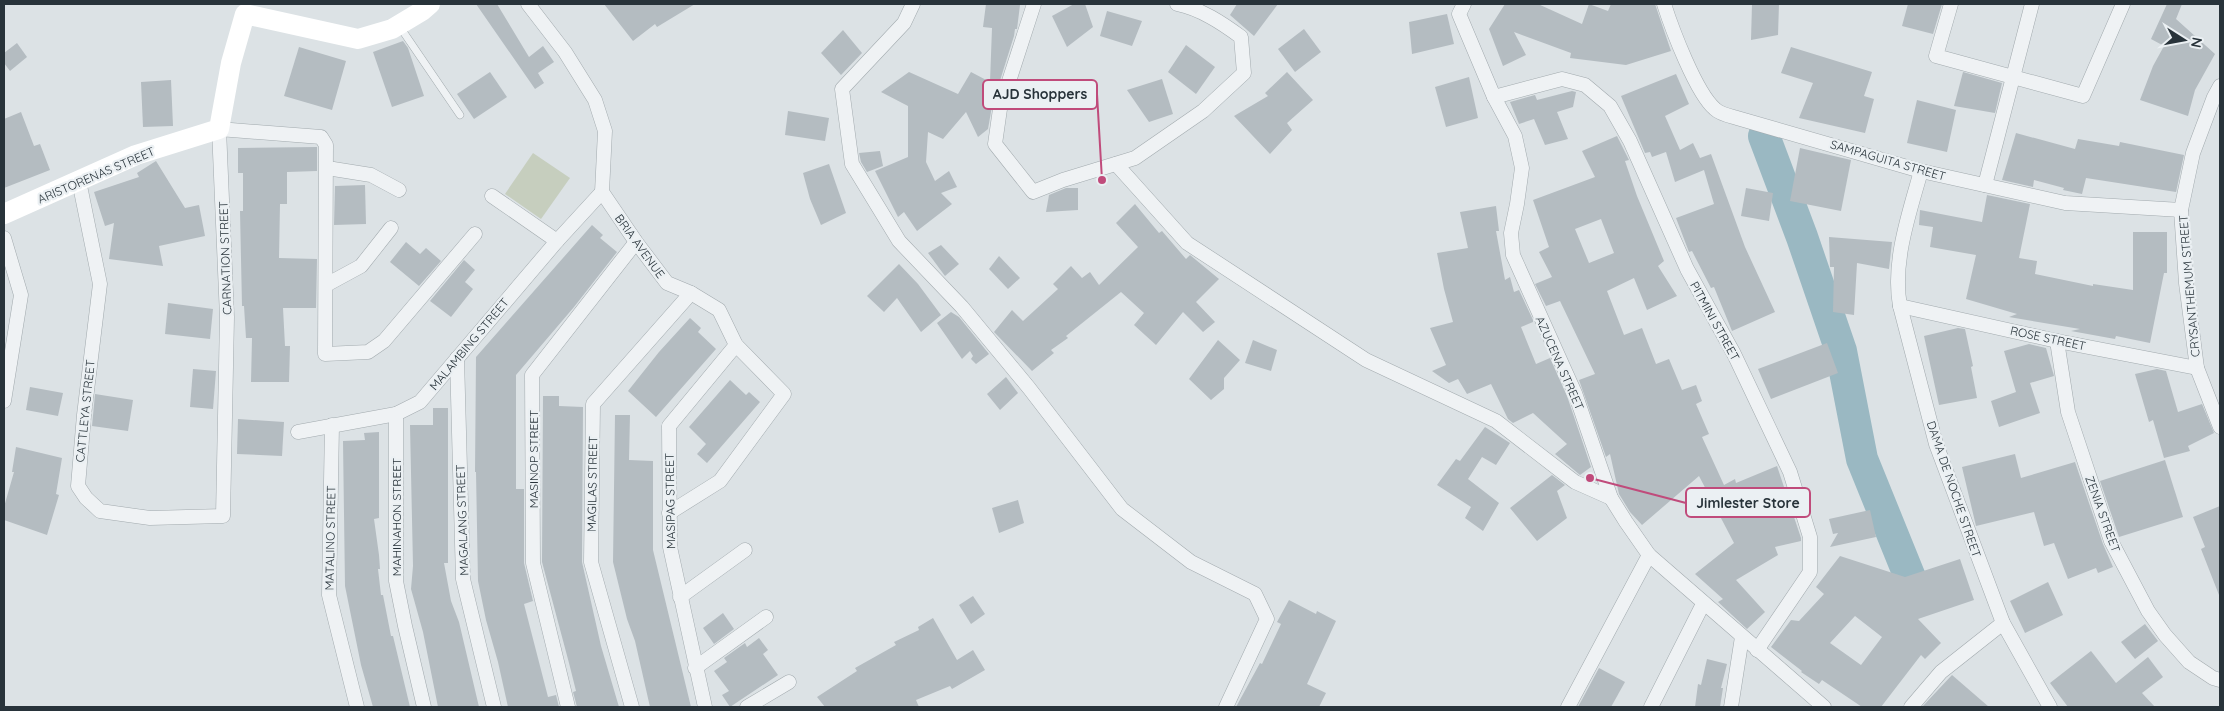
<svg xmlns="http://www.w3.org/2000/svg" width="2224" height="711" viewBox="0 0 2224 711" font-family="Quicksand,sans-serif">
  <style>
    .green { fill: #c6cebe }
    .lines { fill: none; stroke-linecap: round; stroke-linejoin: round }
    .river { stroke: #9ab8c2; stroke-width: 32 }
    .building { fill: #b4bcc1; fill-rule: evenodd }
    .lane-casing { stroke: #a2aaae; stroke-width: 8 }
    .street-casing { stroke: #a2aaae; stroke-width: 15 }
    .lane { stroke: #eff2f4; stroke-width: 7 }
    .street { stroke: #eff2f4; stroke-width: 14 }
    .secondary { stroke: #fff; stroke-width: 20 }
    .labels { text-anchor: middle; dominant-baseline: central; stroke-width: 4.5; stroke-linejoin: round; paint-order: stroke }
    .street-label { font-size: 12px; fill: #28333a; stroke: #ebf0f3 }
    .leader { fill: none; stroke: #c04b7b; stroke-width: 2 }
    .callout-dot { fill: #c04b7b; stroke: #ebf0f3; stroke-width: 2 }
    .callout { fill: #ebf0f3; stroke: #c04b7b; stroke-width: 2 }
    .callout-label { font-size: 14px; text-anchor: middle; font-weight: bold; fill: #28333a }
  </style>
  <rect width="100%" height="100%" fill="#dce2e5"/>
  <polygon class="green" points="533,153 570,178 541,219 505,194"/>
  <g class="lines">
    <polyline class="river" points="1764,136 1802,237 1841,351 1862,459 1911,580"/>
  </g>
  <g class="building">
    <polygon points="476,4 497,4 529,57 543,46 554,62 538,73 544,83 535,89"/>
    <polygon points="604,4 695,4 657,27 655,24 633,41"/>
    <polygon points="986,4 1020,5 1017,29 1015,29 1014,36 992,106 988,129 978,137 966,112 943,139 928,132 926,162 935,181 949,171 957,187 941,193 952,204 917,231 904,212 898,217 875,171 908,157 908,106 881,92 909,72 958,94 971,72 990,82 992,28 983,27"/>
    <polygon points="1074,4 1085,4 1093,27 1067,47 1052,16"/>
    <polygon points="1237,4 1278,4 1254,36 1230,15"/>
    <polygon points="1505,4 1538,4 1582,24 1589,4 1608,11 1611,4 1655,4 1671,51 1626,65 1570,58 1571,53 1514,32 1526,55 1503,66 1489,29"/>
    <polygon points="1752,4 1779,4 1778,35 1751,40"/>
    <polygon points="1908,4 1942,4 1933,34 1902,26"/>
    <polygon points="2167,4 2182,4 2176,19 2215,54 2195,90 2188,116 2140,100 2153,66 2164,46 2151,39"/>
    <polygon points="1107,11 1142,21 1132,46 1100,36"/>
    <polygon points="1447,14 1454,44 1412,54 1409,22"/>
    <polygon points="1304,29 1321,52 1295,72 1278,49"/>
    <polygon points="843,30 862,53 841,75 821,53"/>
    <polygon points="403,41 408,48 424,96 392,107 373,52"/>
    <polygon points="17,43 27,57 10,71 4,63 4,53"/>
    <polygon points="1186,45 1215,67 1196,94 1168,72"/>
    <polygon points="299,47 346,61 332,110 284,96"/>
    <polygon points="1791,47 1872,72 1864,96 1874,99 1865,133 1799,118 1813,83 1781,73"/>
    <polygon points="490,72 507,97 474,119 457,94"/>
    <polygon points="1287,72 1313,100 1287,123 1292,130 1270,154 1234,116 1268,96 1265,93"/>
    <polygon points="1963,72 2002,83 1995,113 1954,106"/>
    <polygon points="1676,74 1689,104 1665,116 1680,150 1693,143 1700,158 1711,154 1745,247 1775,312 1732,331 1714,287 1711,288 1692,251 1689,252 1676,218 1714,204 1704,170 1675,182 1666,152 1652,157 1650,152 1645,153 1621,96"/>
    <polygon points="1469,77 1478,118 1446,127 1435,87"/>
    <polygon points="1162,79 1173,114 1149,122 1127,90"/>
    <polygon points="171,80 173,126 143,127 141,82"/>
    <polygon points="1572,91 1576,92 1573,107 1557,112 1568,139 1545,145 1534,119 1519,124 1510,102 1535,95 1537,100"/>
    <polygon points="1917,100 1956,110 1947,152 1907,143"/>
    <polygon points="788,111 829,118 825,141 785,135"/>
    <polygon points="21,112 34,146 40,144 50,170 4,188 4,119"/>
    <polygon points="2016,133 2075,149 2078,139 2119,146 2120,142 2184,155 2176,192 2086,178 2082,194 2063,190 2064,188 2034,180 2033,187 2002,180"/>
    <path d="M1617,136L1629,160L1625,161L1637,196L1664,261L1658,266L1677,296L1647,310L1634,278L1607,291L1624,335L1642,328L1656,364L1669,359L1682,390L1696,385L1702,401L1696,404L1709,434L1702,437L1724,485L1735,479L1736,483L1777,466L1801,538V541L1775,547L1778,555L1736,580L1765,612L1747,629L1718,602L1723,599L1695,574L1734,543L1699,476L1642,525L1630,512L1619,494L1610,454L1606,457L1579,380L1595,374L1560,301L1546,306L1535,284L1552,277L1539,252L1549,247L1533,200L1595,177L1582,151ZM1601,219L1614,253L1589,263L1575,229Z"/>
    <polygon points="317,147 317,171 287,172 287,204 280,204 279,258 317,259 316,308 283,308 285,346 290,346 289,382 251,382 252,338 246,338 244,306 242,306 240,211 243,211 243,173 238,173 238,148"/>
    <polygon points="1800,148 1851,160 1841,211 1790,201"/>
    <polygon points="880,151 883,166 867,172 861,162 859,153"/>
    <polygon points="156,161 185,208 199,205 205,236 159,246 163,266 109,259 114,223 105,226 94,192 139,177 137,173"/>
    <polygon points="829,164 846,213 821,225 810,199 803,173"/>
    <polygon points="365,185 366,224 334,225 335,186"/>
    <polygon points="1066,188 1078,188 1078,210 1046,212 1049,195"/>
    <polygon points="1746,188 1773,193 1769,221 1741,216"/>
    <polygon points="1987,195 2030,204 2019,258 2037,261 2035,274 2093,286 2093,284 2133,290 2133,232 2167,232 2167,273 2164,273 2150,343 2116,336 2115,339 2071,331 2080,329 2009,317 2017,314 1966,299 1976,255 1930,247 1933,227 1919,225 1920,210 1982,222"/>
    <polygon points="1135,204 1159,233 1162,231 1186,259 1190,255 1219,279 1196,302 1215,322 1203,332 1183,312 1156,345 1134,325 1144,313 1121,292 1066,336 1068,338 1051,350 1054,353 1032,371 994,332 1012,310 1023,321 1058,289 1053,284 1071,266 1082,278 1090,272 1099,285 1138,247 1116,223"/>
    <polygon points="1496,206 1499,231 1496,231 1505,280 1510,277 1514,292 1519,290 1533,320 1533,322 1521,327 1536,364 1550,358 1567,396 1591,467 1580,475 1555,454 1567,444 1533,413 1513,423 1508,419 1491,384 1467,394 1458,379 1449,383 1432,371 1446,365 1430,328 1453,322 1444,289 1437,253 1468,248 1460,212"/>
    <polygon points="592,225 603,235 600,238 617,252 574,307 516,375 516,489 524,489 524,563 533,601 524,604 548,697 556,695 559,707 508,707 498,662 486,620 478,581 476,472 475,472 476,357"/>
    <polygon points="1829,237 1892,242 1889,269 1857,263 1854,315 1833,312 1834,267 1830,267"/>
    <polygon points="406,242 420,254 426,248 441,261 419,286 390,262"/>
    <polygon points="941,245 959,264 945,276 928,253"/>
    <polygon points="999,256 1020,278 1008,289 989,269"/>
    <polygon points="464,260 475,270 465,282 473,289 451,317 430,301"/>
    <polygon points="899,264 918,284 941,315 921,332 897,298 884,312 867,296"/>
    <polygon points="168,303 213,309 210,339 165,334"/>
    <polygon points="951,312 959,317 989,354 976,364 971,359 973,356 970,351 962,359 937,323"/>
    <polygon points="690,318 701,328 698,332 716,349 656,417 628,391 659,352"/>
    <polygon points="1958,328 1965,329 1973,366 1971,367 1977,398 1939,405 1924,336"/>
    <polygon points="1218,340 1240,360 1224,378 1224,389 1211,400 1189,379"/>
    <polygon points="1253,340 1277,350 1271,371 1245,363"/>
    <polygon points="1827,343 1838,373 1771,399 1758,369"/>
    <polygon points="2029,344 2046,348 2054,376 2030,383 2040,413 1999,427 1991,401 2016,392 2004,351"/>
    <polygon points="193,369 216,371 213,409 190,407"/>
    <polygon points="2157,369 2166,371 2178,412 2202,404 2214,433 2188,446 2190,451 2164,458 2153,420 2149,422 2135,374"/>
    <polygon points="1006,377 1018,393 1000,410 987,394"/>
    <polygon points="730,380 746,395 749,392 760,402 707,463 697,454 706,444 689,427"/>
    <polygon points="30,387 63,393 58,416 26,410"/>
    <polygon points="95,394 133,400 128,431 92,426"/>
    <polygon points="543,396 559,396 559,406 583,407 582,562 601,646 619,707 577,707 573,692 576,691 569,663 542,562"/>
    <polygon points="433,408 448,408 448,563 444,563 451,601 459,622 479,707 438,707 423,632 411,589 413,566 410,425 433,425"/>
    <polygon points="615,415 630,415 629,460 653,461 653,550 691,707 650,707 635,641 627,619 613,562"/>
    <polygon points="238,419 284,422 282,456 237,454"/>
    <polygon points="1485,427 1510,443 1496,465 1482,457 1468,479 1499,503 1483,531 1465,518 1471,507 1437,485 1456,459 1460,461"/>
    <polygon points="379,432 379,518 374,519 379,555 380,569 378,569 381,595 383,595 391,636 393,636 410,707 373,707 361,665 345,586 343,441 365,440 364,433"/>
    <polygon points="16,447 62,458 56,494 59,495 47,535 4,520 4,507 14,472 12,472"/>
    <polygon points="2015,454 2021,478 2075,462 2103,544 2113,567 2098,573 2096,568 2068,579 2054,543 2044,546 2034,512 1976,526 1962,467"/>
    <polygon points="2165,460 2183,517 2119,537 2100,481"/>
    <polygon points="1552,475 1565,485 1557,491 1567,518 1537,541 1510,508"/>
    <polygon points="1018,500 1024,523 999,533 992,508"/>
    <polygon points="2220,506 2220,595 2219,595 2201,549 2205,547 2193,517"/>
    <polygon points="1870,510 1876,537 1830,547 1838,533 1833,534 1829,519"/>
    <path d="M1840,556L1905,577L1960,559L1974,600L1918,619L1941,643L1925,659L1921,655L1881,707H1862L1822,680L1819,684L1801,672L1802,671L1771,647L1791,620L1799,621L1824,594L1816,587ZM1855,616L1882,637L1861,665L1830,643Z"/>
    <polygon points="2048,582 2063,615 2025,633 2010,601"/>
    <polygon points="973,596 985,614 971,624 959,605"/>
    <polygon points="1289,600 1316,614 1317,611 1336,621 1307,684 1326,693 1319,707 1236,707 1260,663 1262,664 1281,624 1277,622"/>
    <polygon points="723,613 734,629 714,644 703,628"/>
    <polygon points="933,618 957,660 973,650 985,670 952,689 950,686 916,700 919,707 825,707 817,697 857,671 855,668 896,645 894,642 919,630 918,627"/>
    <polygon points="2145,624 2158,641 2135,659 2121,642"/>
    <polygon points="759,638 768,650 763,654 778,675 730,707 722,695 729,691 714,671 727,662 724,658 745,643 747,647"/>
    <polygon points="2091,651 2116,683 2148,657 2163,677 2142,693 2155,707 2068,707 2050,683"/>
    <polygon points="1707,659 1727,664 1721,688 1723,688 1720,707 1695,707 1698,684 1701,685"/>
    <polygon points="1599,668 1625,682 1611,707 1578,707"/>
    <polygon points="1952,675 1989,707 1922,707"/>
  </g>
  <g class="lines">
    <g class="lane-casing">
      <polyline id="lane" points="400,27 460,115"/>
    </g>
    <g class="street-casing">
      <g id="street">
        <polyline points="528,4 565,52 595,100 605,131 602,192 636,242 667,283 691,293 719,310 736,345 784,394 720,481 669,513"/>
        <polyline points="913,4 904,23 842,89 852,164 899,241 962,307 1029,388 1122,509 1191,562 1255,594 1267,619 1226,707"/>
        <path d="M1034,4L1000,109L995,144L1033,192L1063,180L1135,158L1203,111L1244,73L1241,37C1222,23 1201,9 1177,4"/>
        <polyline points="1464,4 1459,14 1494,97 1515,136 1522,168 1517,204 1511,233 1513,255 1575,393 1611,498 1626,522 1649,555 1824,707"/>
        <path d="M1664,4C1672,29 1696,93 1715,109C1720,114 1730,116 1737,118L1921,171L2065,203L2181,210"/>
        <polyline points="1951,4 1936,56 2083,96 2123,4"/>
        <polyline points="2220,86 2214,97 2193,153 2181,210 2186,283 2197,368 2220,427"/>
        <polyline points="1494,97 1562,79 1585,85 1610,106 1630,141 1687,269 1734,354 1790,472 1810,537 1810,572 1757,650"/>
        <polyline points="1116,164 1187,243 1366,360 1496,421 1575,482 1611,498"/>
        <polyline points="327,168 371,175 399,190"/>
        <path d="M1921,171C1909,214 1892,262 1900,306L1936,444L2003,623L2050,707"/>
        <polyline points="79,181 100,284 84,415 78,486 86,498 100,511 150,518 223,516 227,317 219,129 321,137 326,145 325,354 368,352 384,341 475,234"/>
        <polyline points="1985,185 2032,4"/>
        <polyline points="492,196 557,241"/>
        <polyline points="4,238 21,295 4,401"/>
        <polyline points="326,285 361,266 391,228"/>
        <polyline points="1900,306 2057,341 2197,368"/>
        <polyline points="2057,341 2068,412 2111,541 2148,611 2165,635 2189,662 2213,678 2220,680"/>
        <polyline points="457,358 463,579 494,707"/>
        <polyline points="396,414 396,581 405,626 424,707"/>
        <polyline points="332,425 329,595 357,707"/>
        <polyline points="298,432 396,414 420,402 557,241 602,192"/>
        <polyline points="680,597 745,550"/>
        <polyline points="695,668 766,617"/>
        <polyline points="568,707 533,563 532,375 636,242"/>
        <polyline points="632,707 591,562 593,404 691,293"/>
        <polyline points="705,707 670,547 669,426 736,345"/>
        <polyline points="747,707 789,682"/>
        <polyline points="1568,707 1649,555"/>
        <polyline points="1651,707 1703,604"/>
        <polyline points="1731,707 1742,637"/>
        <polyline points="1911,707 1941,672 2003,623"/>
      </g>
    </g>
    <use href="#lane" class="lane"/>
    <use href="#street" class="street"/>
    <polyline class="secondary" points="4,214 136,155 219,129 231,63 245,14 358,39 392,29 422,11 430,4"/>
  </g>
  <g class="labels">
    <g class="street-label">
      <text transform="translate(1888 160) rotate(16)">SAMPAGUITA STREET</text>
      <text transform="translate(96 175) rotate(-23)">ARISTORENAS STREET</text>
      <text transform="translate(640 246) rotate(54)">BRIA AVENUE</text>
      <text transform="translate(225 258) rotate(-92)">CARNATION STREET</text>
      <text transform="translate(2189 286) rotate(-95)">CRYSANTHEMUM STREET</text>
      <text transform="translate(1715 321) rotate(61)">PITMINI STREET</text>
      <text transform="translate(2048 338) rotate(12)">ROSE STREET</text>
      <text transform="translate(469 344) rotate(-50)">MALAMBING STREET</text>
      <text transform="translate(1560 363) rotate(66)">AZUCENA STREET</text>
      <text transform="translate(85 411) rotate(-84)">CATTLEYA STREET</text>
      <text transform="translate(533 459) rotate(-90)">MASINOP STREET</text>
      <text transform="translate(592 484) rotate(-89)">MAGILAS STREET</text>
      <text transform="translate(1954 489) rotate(71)">DAMA DE NOCHE STREET</text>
      <text transform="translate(670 501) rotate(-91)">MASIPAG STREET</text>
      <text transform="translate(2103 514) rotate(70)">ZENIA STREET</text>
      <text transform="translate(396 517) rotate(-90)">MAHINAHON STREET</text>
      <text transform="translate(462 520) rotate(-92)">MAGALANG STREET</text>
      <text transform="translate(330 538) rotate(-89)">MATALINO STREET</text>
    </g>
  </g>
  <path class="leader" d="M1102 180L1097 94M1590 478L1686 503"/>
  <g class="callout-dot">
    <circle cx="1102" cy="180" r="5"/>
    <circle cx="1590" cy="478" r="5"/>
  </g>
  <g class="callout">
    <rect x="983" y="80" width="114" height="29" rx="5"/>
    <rect x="1686" y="488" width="124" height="29" rx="5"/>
  </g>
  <g class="callout-label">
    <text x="1040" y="99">AJD Shoppers</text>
    <text x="1748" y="508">Jimlester Store</text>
  </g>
  <rect width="2224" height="711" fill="none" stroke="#28333a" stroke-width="10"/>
  <g transform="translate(2184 40) rotate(101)" stroke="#ebf0f3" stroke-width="4" paint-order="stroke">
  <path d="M0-4L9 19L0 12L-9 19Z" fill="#28333a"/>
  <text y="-8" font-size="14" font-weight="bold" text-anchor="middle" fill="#28333a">N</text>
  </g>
</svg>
